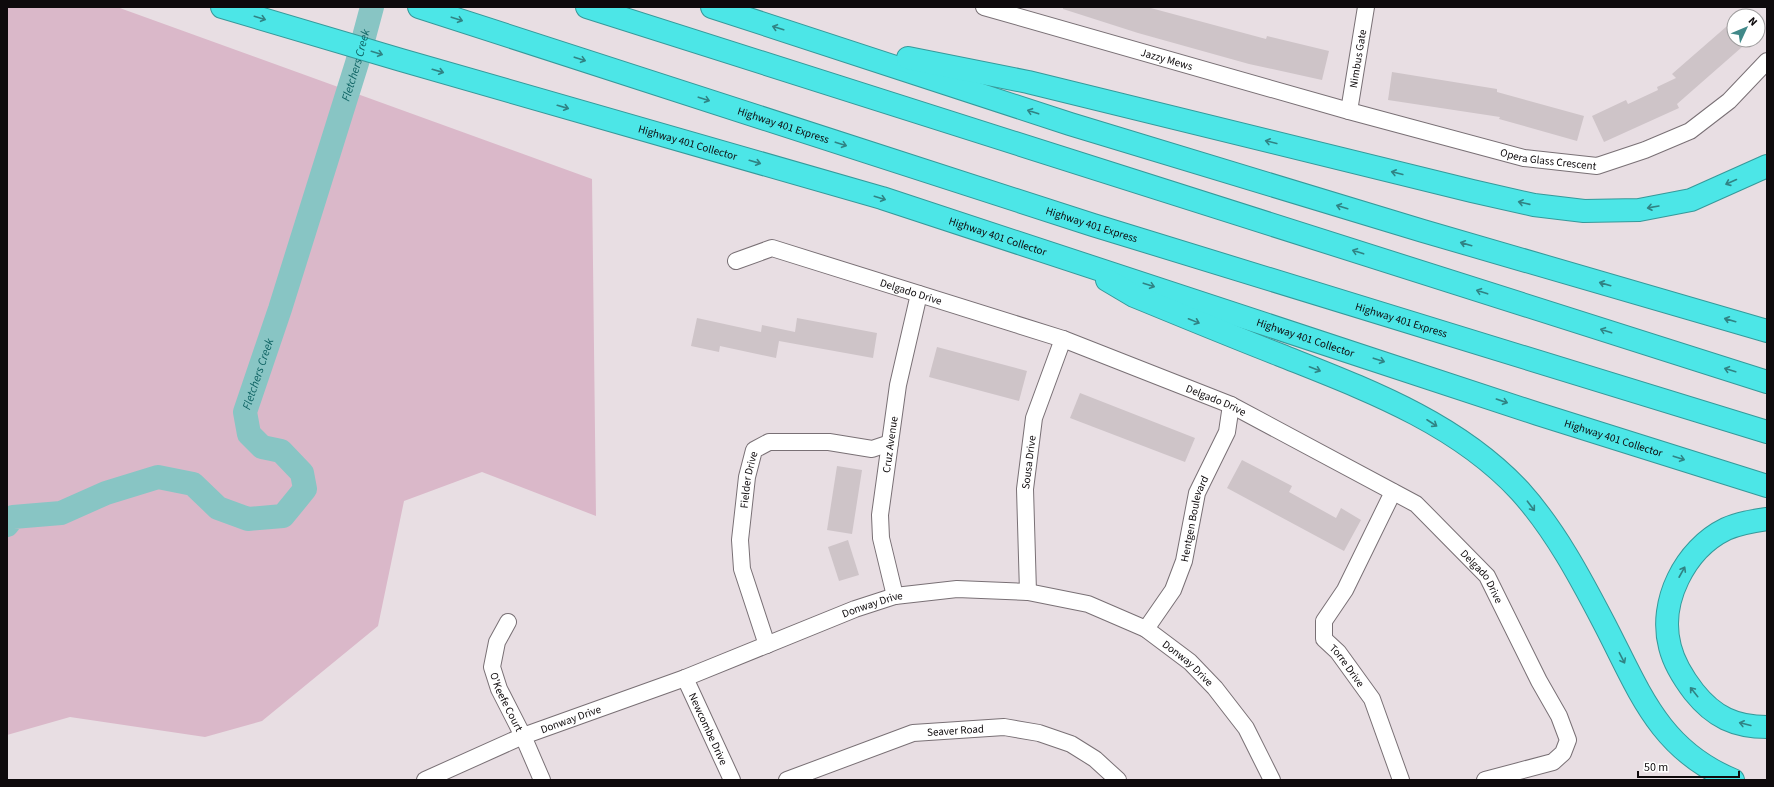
<svg xmlns="http://www.w3.org/2000/svg" width="1774" height="787" viewBox="0 0 1774 787" font-family="'Source Sans 3',sans-serif">
  <style>
    .green { fill: #dab8c9 }
    .lines { fill: none; stroke-linecap: round; stroke-linejoin: round }
    .river { stroke: #88c5c4; stroke-width: 24 }
    .building { fill: #cec4c8 }
    .minor-casing { stroke: #797075; stroke-width: 18 }
    .highway-casing { stroke: #36999a; stroke-width: 24 }
    .minor { stroke: #fff; stroke-width: 16 }
    .highway { stroke: #4ce6e7; stroke-width: 22 }
    .oneway { stroke: #308384 }
    .labels { text-anchor: middle; dominant-baseline: central; stroke-width: 3.5; stroke-linejoin: round; paint-order: stroke }
    .street-label { font-size: 11px; fill: #0e0a0c; stroke: #fff }
    .water-label { font-size: 12px; font-style: italic; fill: #0f6464; stroke: #fff }
  </style>
  <rect width="100%" height="100%" fill="#e8dee3"/>
  <polygon class="green" points="7,7 117,7 592,179 596,516 482,472 404,501 378,626 262,721 205,737 70,717 7,735"/>
  <g class="lines">
    <path class="river" id="s1" d="M7,525L13,517L61,513L106,493L158,477L193,484L218,508L248,519L283,516L305,489L302,473L281,451L262,447L249,434L245,412L280,309L357,63L372,7"/>
  </g>
  <g class="building">
    <polygon points="1063,7 1147,7 1266,39 1267,36 1329,51 1322,80 1249,64 1138,33 1063,9"/>
    <polygon points="1734,20 1734,40 1750,40 1677,104 1679,108 1604,142 1592,116 1626,100 1628,104 1658,90 1657,87 1676,78 1672,74"/>
    <polygon points="1392,72 1497,89 1497,92 1584,116 1577,141 1499,119 1500,117 1388,100"/>
    <polygon points="697,318 761,332 762,325 795,332 797,318 877,333 873,358 779,341 776,358 720,346 719,352 691,346"/>
    <polygon points="937,347 1027,371 1019,401 929,377"/>
    <polygon points="1080,393 1195,438 1185,462 1070,418"/>
    <polygon points="1242,460 1292,486 1289,492 1336,518 1341,508 1361,520 1344,551 1227,488"/>
    <polygon points="837,466 862,470 852,534 827,530"/>
    <polygon points="848,540 859,575 839,581 828,547"/>
  </g>
  <g class="lines">
    <g class="minor-casing">
      <g id="minor">
        <path id="s2" d="M984,7L1349,111L1524,158L1597,166L1645,150L1690,131L1729,101L1767,61"/>
        <path id="s3" d="M1349,111L1366,7"/>
        <path id="s4" d="M736,261L772,248L1063,339L1231,405L1416,504L1487,576L1539,681L1559,716L1568,740L1563,753L1553,762L1485,780"/>
        <path id="s5" d="M1393,492L1345,590L1324,621V639L1338,652L1372,699L1401,780"/>
        <path id="s6" d="M1028,592L1025,489L1034,418L1063,339"/>
        <path id="s7" d="M895,596L881,538L880,515L898,385L919,294"/>
        <path id="s8" d="M508,622L497,642L492,667L499,689L523,736L542,780"/>
        <path id="s9" d="M1146,629L1173,590L1184,561L1197,493L1227,432L1231,405"/>
        <path id="s10" d="M767,645L742,569L740,540L747,477L754,450L769,442H829L872,449L890,443"/>
        <path id="s11" d="M685,678L732,780"/>
        <path id="s12" d="M425,780L523,736L685,678L855,609L895,596L957,589L1028,592L1088,604L1146,629L1190,662L1215,688L1246,728L1272,780"/>
        <path id="s13" d="M787,780L913,733L1004,727L1039,733L1071,744L1095,759L1118,780"/>
      </g>
    </g>
    <g class="highway-casing">
      <g id="highway">
        <path id="s14" d="M222,7L401,60L882,198L1538,414L1767,486"/>
        <path id="s15" d="M419,7L1093,225L1767,432"/>
        <polyline points="587,7 1767,382"/>
        <polyline points="712,7 1070,124 1423,231 1767,331"/>
        <polyline points="908,58 1028,82 1472,191 1534,205 1584,211 1639,210 1691,200 1767,166"/>
        <path d="M1107,280L1134,296C1183,316 1231,336 1280,355C1365,389 1456,422 1520,491C1555,530 1580,577 1604,623C1639,690 1658,749 1733,780"/>
        <path d="M1767,519C1753,521 1739,523 1726,529C1685,549 1658,602 1670,647C1674,663 1684,679 1694,692C1714,717 1735,727 1767,727"/>
      </g>
    </g>
    <use href="#minor" class="minor"/>
    <use href="#highway" class="highway"/>
  </g>
  <defs><path id="oneway-shaft" d="M-6 0H5M1.5-3L5.5 0L1.5 3" fill="none" stroke-width="1.6" stroke-linecap="round" stroke-linejoin="round"/></defs>
  <g class="oneway">
    <use href="#oneway-shaft" transform="translate(260 18) rotate(17)"/>
    <use href="#oneway-shaft" transform="translate(457 19) rotate(18)"/>
    <use href="#oneway-shaft" transform="translate(778 28) rotate(-163)"/>
    <use href="#oneway-shaft" transform="translate(377 53) rotate(17)"/>
    <use href="#oneway-shaft" transform="translate(580 59) rotate(18)"/>
    <use href="#oneway-shaft" transform="translate(438 71) rotate(16)"/>
    <use href="#oneway-shaft" transform="translate(704 99) rotate(18)"/>
    <use href="#oneway-shaft" transform="translate(563 107) rotate(16)"/>
    <use href="#oneway-shaft" transform="translate(1033 112) rotate(-162)"/>
    <use href="#oneway-shaft" transform="translate(1271 142) rotate(-166)"/>
    <use href="#oneway-shaft" transform="translate(841 144) rotate(18)"/>
    <use href="#oneway-shaft" transform="translate(755 162) rotate(16)"/>
    <use href="#oneway-shaft" transform="translate(1397 173) rotate(-166)"/>
    <use href="#oneway-shaft" transform="translate(1731 182) rotate(156)"/>
    <use href="#oneway-shaft" transform="translate(880 198) rotate(17)"/>
    <use href="#oneway-shaft" transform="translate(1524 203) rotate(-167)"/>
    <use href="#oneway-shaft" transform="translate(1342 207) rotate(-163)"/>
    <use href="#oneway-shaft" transform="translate(1653 207) rotate(170)"/>
    <use href="#oneway-shaft" transform="translate(1466 244) rotate(-164)"/>
    <use href="#oneway-shaft" transform="translate(1358 252) rotate(-162)"/>
    <use href="#oneway-shaft" transform="translate(1605 284) rotate(-164)"/>
    <use href="#oneway-shaft" transform="translate(1149 285) rotate(18)"/>
    <use href="#oneway-shaft" transform="translate(1482 292) rotate(-162)"/>
    <use href="#oneway-shaft" transform="translate(1730 320) rotate(-164)"/>
    <use href="#oneway-shaft" transform="translate(1194 321) rotate(22)"/>
    <use href="#oneway-shaft" transform="translate(1606 331) rotate(-162)"/>
    <use href="#oneway-shaft" transform="translate(1379 360) rotate(18)"/>
    <use href="#oneway-shaft" transform="translate(1315 369) rotate(21)"/>
    <use href="#oneway-shaft" transform="translate(1730 370) rotate(-163)"/>
    <use href="#oneway-shaft" transform="translate(1502 401) rotate(19)"/>
    <use href="#oneway-shaft" transform="translate(1432 423) rotate(33)"/>
    <use href="#oneway-shaft" transform="translate(1679 458) rotate(18)"/>
    <use href="#oneway-shaft" transform="translate(1531 506) rotate(53)"/>
    <use href="#oneway-shaft" transform="translate(1682 572) rotate(-61)"/>
    <use href="#oneway-shaft" transform="translate(1622 658) rotate(63)"/>
    <use href="#oneway-shaft" transform="translate(1694 692) rotate(-129)"/>
    <use href="#oneway-shaft" transform="translate(1745 724) rotate(-166)"/>
  </g>
  <g class="labels">
    <g class="street-label">
      <text stroke="none"><textPath href="#s2" startOffset="190">Jazzy Mews</textPath></text>
      <text stroke="none"><textPath href="#s3" startOffset="53">Nimbus Gate</textPath></text>
      <text stroke="none"><textPath href="#s15" startOffset="383">Highway 401 Express</textPath></text>
      <text stroke="none"><textPath href="#s14" startOffset="485">Highway 401 Collector</textPath></text>
      <text stroke="none"><textPath href="#s2" startOffset="585">Opera Glass Crescent</textPath></text>
      <text stroke="none"><textPath href="#s15" startOffset="707">Highway 401 Express</textPath></text>
      <text stroke="none"><textPath href="#s14" startOffset="809">Highway 401 Collector</textPath></text>
      <text stroke="none"><textPath href="#s4" startOffset="184">Delgado Drive</textPath></text>
      <text stroke="none"><textPath href="#s15" startOffset="1031">Highway 401 Express</textPath></text>
      <text stroke="none"><textPath href="#s14" startOffset="1133">Highway 401 Collector</textPath></text>
      <text stroke="none"><textPath href="#s4" startOffset="508">Delgado Drive</textPath></text>
      <text stroke="none"><textPath href="#s14" startOffset="1457">Highway 401 Collector</textPath></text>
      <text stroke="none"><textPath href="#s7" startOffset="154">Cruz Avenue</textPath></text>
      <text stroke="none"><textPath href="#s6" startOffset="130">Sousa Drive</textPath></text>
      <text stroke="none"><textPath href="#s10" startOffset="170">Fielder Drive</textPath></text>
      <text stroke="none"><textPath href="#s9" startOffset="122">Hentgen Boulevard</textPath></text>
      <text stroke="none"><textPath href="#s4" startOffset="832">Delgado Drive</textPath></text>
      <text stroke="none"><textPath href="#s12" startOffset="481">Donway Drive</textPath></text>
      <text stroke="none"><textPath href="#s12" startOffset="817">Donway Drive</textPath></text>
      <text stroke="none"><textPath href="#s5" startOffset="200">Torre Drive</textPath></text>
      <text stroke="none"><textPath href="#s8" startOffset="86">O'Keefe Court</textPath></text>
      <text stroke="none"><textPath href="#s12" startOffset="158">Donway Drive</textPath></text>
      <text stroke="none"><textPath href="#s11" startOffset="56">Newcombe Drive</textPath></text>
      <text stroke="none"><textPath href="#s13" startOffset="177">Seaver Road</textPath></text>
    </g>
    <g class="water-label">
      <text stroke="none"><textPath href="#s1" startOffset="805">Fletchers Creek</textPath></text>
      <text stroke="none"><textPath href="#s1" startOffset="481">Fletchers Creek</textPath></text>
    </g>
  </g>
  <rect width="1774" height="787" fill="none" stroke="#0e0a0c" stroke-width="16"/>
  <g transform="translate(1746 28) rotate(46)"><circle r="19" fill="#ffffff" stroke="#9f9d9e"/>
  <path d="M0-3L7 15L0 10L-7 15Z" fill="#418989"/>
  <text y="-6" font-size="11" font-weight="bold" text-anchor="middle" fill="#0e0a0c">N</text>
  </g>
  <path d="M1638 771v6h101v-6" fill="none" stroke="#0e0a0c" stroke-width="2"/>
  <text x="1644" y="771" font-size="12" fill="#0e0a0c" stroke="#ffffff" stroke-width="3" paint-order="stroke">50 m</text>
</svg>
